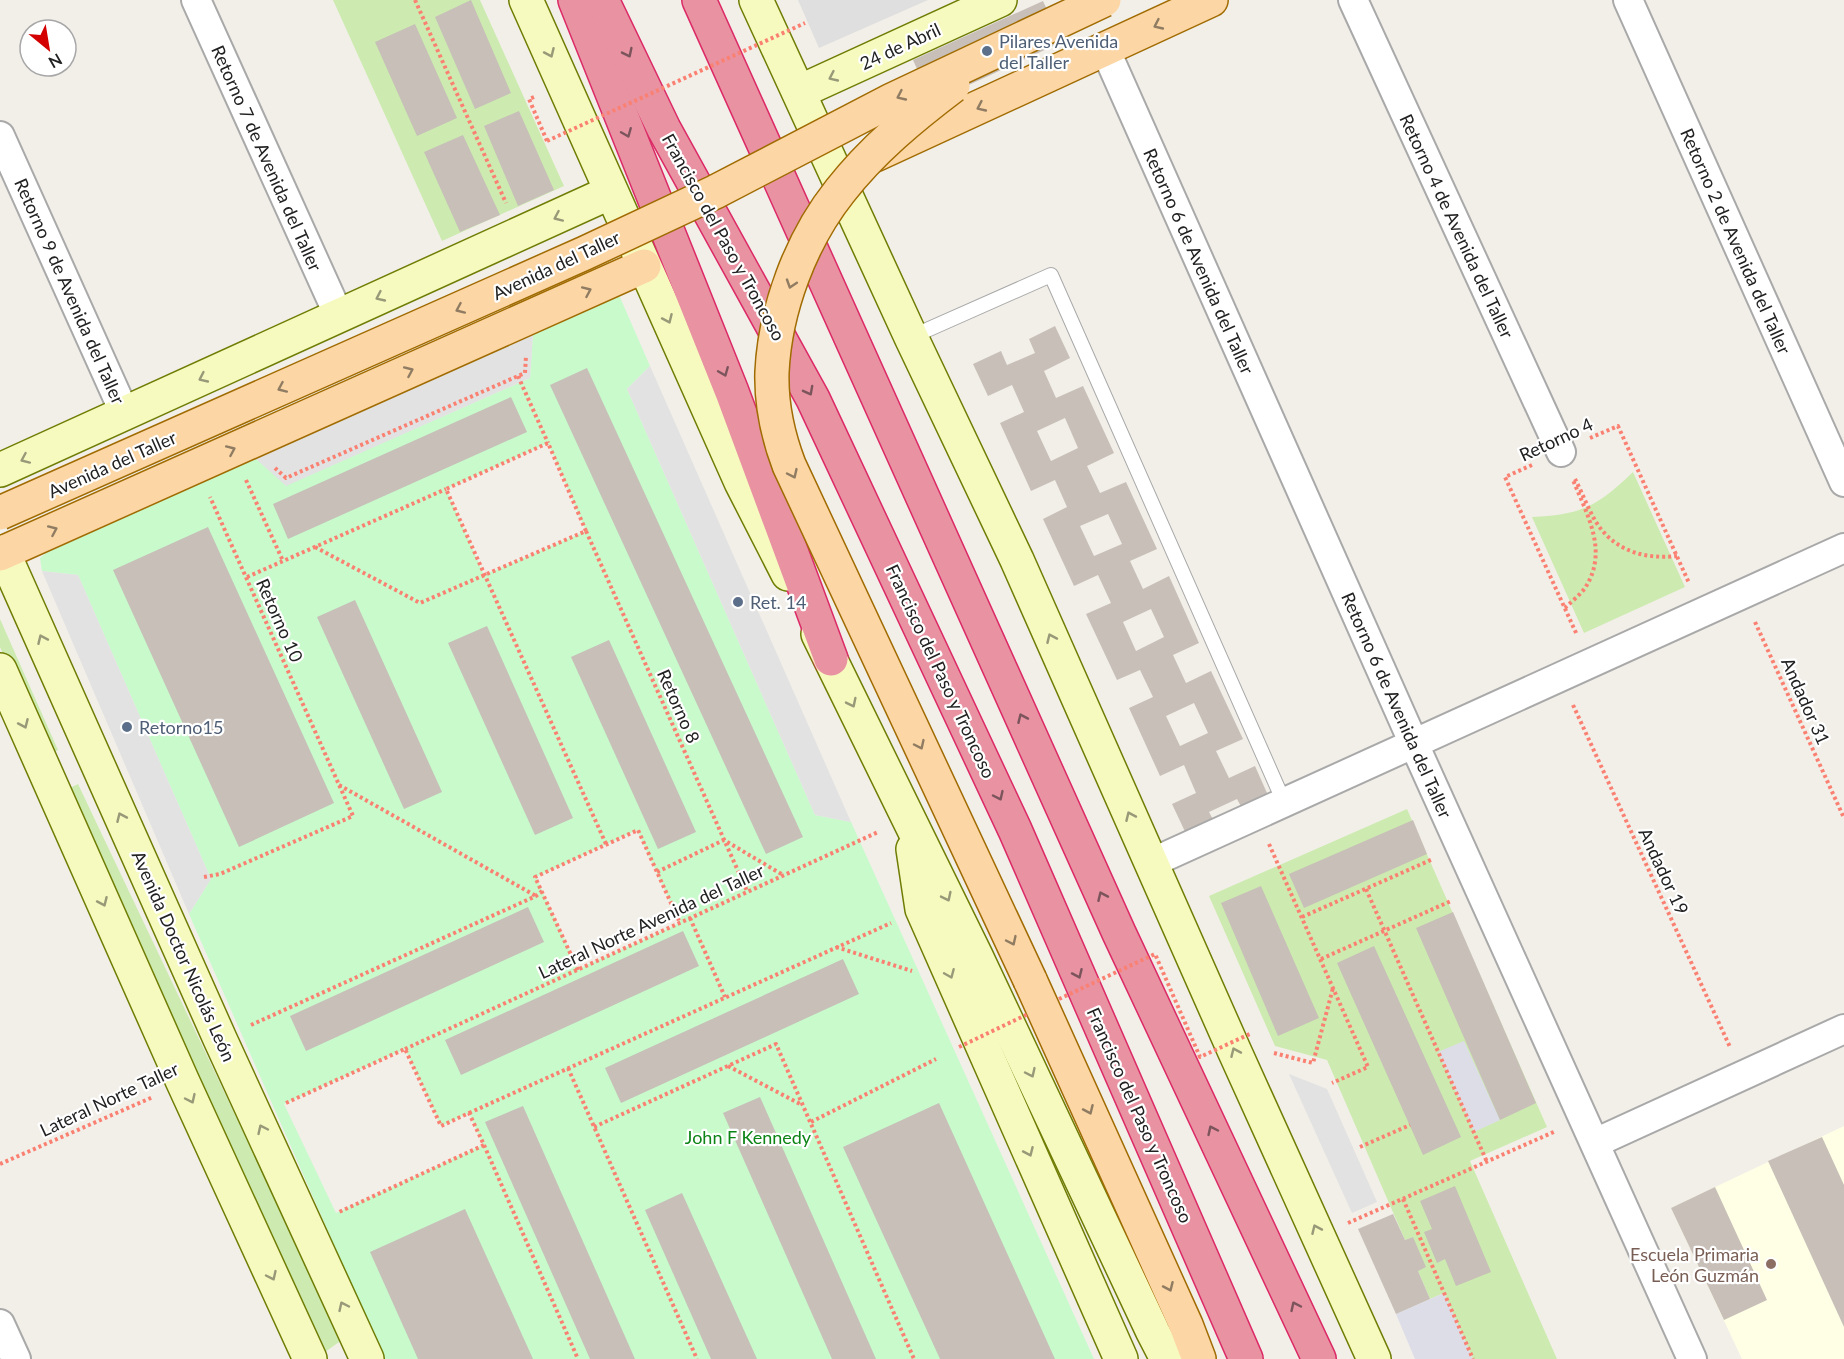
<svg xmlns="http://www.w3.org/2000/svg" width="1844" height="1359" viewBox="0 0 1844 1359" font-family="Lato,sans-serif">
  <style>
    .residential { fill: #e0dfdf }
    .education { fill: #ffffe5 }
    .grass { fill: #cdebb0 }
    .park { fill: #c8facc; fill-rule: evenodd }
    .parking { fill: #e2e2e2 }
    .plaza { fill: #dddde8 }
    .building { fill: #c7bfb8; fill-rule: evenodd }
    .lines { fill: none; stroke-linecap: round; stroke-linejoin: round }
    .lane-casing { stroke: #a9a9a9; stroke-width: 16 }
    .street-casing { stroke: #a9a9a9; stroke-width: 32 }
    .secondary-casing { stroke: #707d05; stroke-width: 36 }
    .primary-casing { stroke: #a06b00; stroke-width: 36 }
    .highway-casing { stroke: #dc2a67; stroke-width: 36 }
    .path { stroke: #fa8072; stroke-width: 4; stroke-dasharray: 3 3; stroke-linecap: butt }
    .lane { stroke: #fff; stroke-width: 14 }
    .street { stroke: #fff; stroke-width: 28 }
    .secondary { stroke: #f7fabf; stroke-width: 33 }
    .primary { stroke: #fcd6a4; stroke-width: 33 }
    .highway { stroke: #e892a2; stroke-width: 33 }
    .primary-bridge-casing { stroke: #a06b00; stroke-width: 36; stroke-linecap: butt }
    .path-bridge { stroke: #fa8072; stroke-width: 4; stroke-dasharray: 3 3; stroke-linecap: butt }
    .primary-bridge { stroke: #fcd6a4; stroke-width: 33 }
    .oneway { stroke: #8f7c63 }
    .oneway2 { stroke: #979978 }
    .oneway3 { stroke: #7b545c }
    .service-dot { fill: #5c6f8a; stroke: #fff; stroke-width: 2 }
    .education-dot { fill: #8d6e63; stroke: #fff; stroke-width: 2 }
    .labels { text-anchor: middle; dominant-baseline: central; stroke-width: 4.5; stroke-linejoin: round; paint-order: stroke }
    .service-label { font-size: 18px; fill: #4e5e75; stroke: #fff; text-anchor: start }
    .street-label { font-size: 18px; fill: #222; stroke: #fff }
    .park-label { font-size: 18px; fill: #0c8416; stroke: #fff }
    .education-label { font-size: 18px; fill: #785e54; stroke: #fff; text-anchor: end }
  </style>
  <rect width="100%" height="100%" fill="#f2efe9"/>
  <polygon class="residential" points="798,0 928,0 819,48"/>
  <polygon class="education" points="1844,1126 1844,1359 1742,1359 1671,1208"/>
  <g class="grass">
    <polygon points="333,0 480,0 564,186 442,241"/>
    <path d="M1633,472L1685,587L1584,633L1532,517C1581,515 1598,506 1633,472Z"/>
    <polygon points="0,619 58,750 47,756 0,647"/>
    <polygon points="78,784 342,1340 325,1352 58,794"/>
    <polygon points="1407,809 1547,1127 1470,1161 1557,1359 1473,1359 1444,1293 1430,1299 1418,1271 1413,1237 1405,1240 1327,1060 1275,1046 1209,896"/>
  </g>
  <path class="park" d="M619,295L650,366L627,389L815,815L851,822L1094,1359H384L189,914L211,879L78,575L42,571L40,558L46,553L255,458L287,485L530,378L533,334ZM548,443L586,531L484,575L446,489ZM637,830L680,923L578,969L536,877ZM405,1049L441,1126L469,1113L483,1145L336,1213L284,1104Z"/>
  <g class="parking">
    <polygon points="533,334 530,378 286,486 255,458"/>
    <polygon points="650,366 851,822 815,815 627,389"/>
    <polygon points="42,571 78,575 211,879 189,914"/>
    <polygon points="1289,1074 1327,1089 1377,1202 1352,1213"/>
  </g>
  <g class="plaza">
    <polygon points="1464,1041 1500,1120 1474,1132 1438,1052"/>
    <polygon points="1444,1293 1473,1359 1415,1359 1396,1314"/>
  </g>
  <g class="building">
    <polygon points="471,0 511,93 475,109 435,17"/>
    <polygon points="1043,1 1062,42 932,102 913,60"/>
    <polygon points="415,24 457,118 417,136 375,42"/>
    <polygon points="519,111 554,190 518,206 484,126"/>
    <polygon points="463,135 500,215 460,232 424,152"/>
    <path d="M1055,326L1070,358L1044,371L1056,398L1083,386L1114,453L1087,466L1100,493L1126,482L1157,549L1130,561L1143,589L1169,576L1199,643L1173,655L1186,683L1211,671L1243,739L1216,751L1229,778L1255,766L1271,802L1245,814L1237,799L1209,812L1217,827L1189,840L1172,804L1196,793L1184,765L1160,776L1129,708L1153,697L1140,670L1117,680L1086,614L1111,603L1098,575L1074,586L1043,519L1067,507L1055,480L1031,491L1000,423L1024,412L1012,385L988,396L973,364L1001,351L1007,365L1035,353L1029,339ZM1065,418L1078,448L1051,461L1037,431ZM1108,514L1122,544L1094,556L1080,526ZM1151,609L1164,637L1136,651L1123,622ZM1194,703L1208,733L1180,746L1166,716Z"/>
    <polygon points="587,368 803,837 766,854 550,385"/>
    <polygon points="511,397 527,432 288,539 273,504"/>
    <polygon points="208,527 334,803 239,847 113,570"/>
    <polygon points="355,600 442,792 404,809 317,617"/>
    <polygon points="487,626 573,818 535,835 448,643"/>
    <polygon points="609,640 696,832 658,849 571,657"/>
    <polygon points="1413,820 1427,854 1304,908 1289,874"/>
    <polygon points="1261,886 1319,1018 1278,1036 1221,903"/>
    <polygon points="528,907 544,942 306,1051 290,1016"/>
    <polygon points="1453,912 1536,1103 1500,1120 1416,928"/>
    <polygon points="683,931 699,966 461,1075 445,1040"/>
    <polygon points="1374,946 1461,1137 1423,1155 1337,963"/>
    <polygon points="843,959 859,994 621,1103 605,1068"/>
    <polygon points="760,1097 876,1359 832,1359 723,1113"/>
    <polygon points="939,1103 1055,1359 940,1359 843,1147"/>
    <polygon points="523,1106 635,1359 590,1359 485,1122"/>
    <polygon points="1822,1137 1844,1185 1844,1327 1768,1161"/>
    <polygon points="1455,1186 1491,1272 1456,1286 1445,1259 1437,1263 1424,1232 1432,1229 1420,1201"/>
    <polygon points="1715,1187 1767,1300 1724,1320 1671,1208"/>
    <polygon points="682,1193 757,1359 711,1359 645,1210"/>
    <polygon points="465,1209 533,1359 418,1359 370,1252"/>
    <polygon points="1393,1214 1405,1240 1413,1237 1426,1267 1418,1271 1430,1299 1396,1314 1358,1229"/>
  </g>
  <g class="lines">
    <g class="lane-casing">
      <polyline id="lane" points="911,337 1051,275 1284,802"/>
    </g>
    <g class="street-casing">
      <g id="street">
        <polyline points="196,0 339,316"/>
        <polyline points="1353,0 1561,452"/>
        <polyline points="1628,0 1844,482"/>
        <polyline points="1105,49 1414,744 1692,1359"/>
        <polyline points="0,136 125,414"/>
        <polyline points="1151,863 1844,548"/>
        <polyline points="1595,1143 1844,1029"/>
        <polyline points="0,1324 16,1359"/>
      </g>
    </g>
    <g class="secondary-casing">
      <g id="secondary">
        <polyline points="526,0 741,482 788,574"/>
        <polyline points="756,0 911,337 1017,560 1234,1050 1374,1359"/>
        <polyline points="799,92 1000,0"/>
        <polyline points="0,470 611,192"/>
        <polyline points="3,552 220,1039 367,1359"/>
        <polyline points="818,634 976,956 1153,1332 1167,1359"/>
        <polyline points="0,670 182,1080 310,1359"/>
        <polyline points="913,849 922,909 1121,1359"/>
      </g>
    </g>
    <g class="primary-casing">
      <g id="primary">
        <polyline points="875,155 1211,0"/>
        <polyline points="0,554 644,266"/>
        <polyline points="1030,980 1186,1325 1199,1359"/>
      </g>
    </g>
    <g class="highway-casing">
      <g id="highway">
        <polyline points="575,0 732,392 831,659"/>
        <polyline points="602,0 664,129 813,399 1015,830 1246,1359"/>
        <polyline points="699,0 1119,933 1319,1359"/>
      </g>
    </g>
    <g class="path">
      <polyline points="415,0 506,203"/>
      <polyline points="534,97 529,99 547,141"/>
      <polyline points="518,376 548,443"/>
      <polyline points="1590,438 1618,426 1689,583"/>
      <polyline points="1532,465 1505,477 1577,635"/>
      <polyline points="275,468 286,478 518,376 525,373 526,356"/>
      <path d="M1575,479C1583,494 1591,517 1601,529C1620,553 1648,559 1677,556"/>
      <polyline points="246,480 283,561"/>
      <polyline points="586,531 747,891"/>
      <polyline points="315,547 420,603 586,531 548,443 446,489 606,844"/>
      <polyline points="247,577 446,489"/>
      <path d="M1565,608C1571,602 1580,595 1585,588C1609,551 1587,515 1573,480"/>
      <polyline points="1755,622 1844,818"/>
      <polyline points="1573,705 1730,1047"/>
      <polyline points="339,785 536,896"/>
      <polyline points="1269,844 1368,1067 1332,1083"/>
      <polyline points="657,872 724,840 783,875"/>
      <polyline points="204,877 220,874 353,816 210,497"/>
      <polyline points="1366,889 1487,1162"/>
      <polyline points="1302,917 1433,859"/>
      <polyline points="690,918 725,997"/>
      <polyline points="836,947 912,971"/>
      <polyline points="1321,959 1451,901"/>
      <polyline points="578,970 535,877 638,830 680,923"/>
      <polyline points="251,1025 536,896 542,891"/>
      <polyline points="405,1049 878,832"/>
      <polyline points="1274,1053 1313,1063 1333,988"/>
      <polyline points="728,1066 802,1105"/>
      <polyline points="568,1068 697,1359"/>
      <polyline points="286,1103 405,1049 441,1126 469,1113 484,1145 337,1213"/>
      <polyline points="469,1113 891,923"/>
      <polyline points="811,1122 936,1059"/>
      <polyline points="594,1127 776,1044 914,1359"/>
      <polyline points="484,1145 578,1359"/>
      <polyline points="1360,1147 1410,1125"/>
      <polyline points="0,1164 153,1097"/>
      <polyline points="1403,1199 1473,1359"/>
      <polyline points="1348,1223 1556,1131"/>
    </g>
    <use href="#lane" class="lane"/>
    <use href="#street" class="street"/>
    <use href="#secondary" class="secondary"/>
    <use href="#primary" class="primary"/>
    <use href="#highway" class="highway"/>
    <g class="primary-bridge-casing">
      <g id="primary-bridge">
        <path d="M953,86C912,117 872,150 840,191C801,240 775,309 772,372C771,404 778,436 789,465L1030,980"/>
        <polyline points="0,513 585,253 715,192 892,100 1104,0"/>
      </g>
    </g>
    <g class="path-bridge">
      <polyline points="547,141 805,23"/>
      <polyline points="1059,999 1155,954 1200,1057 1252,1033"/>
      <polyline points="959,1047 1028,1014"/>
    </g>
    <use href="#primary-bridge" class="primary-bridge"/>
  </g>
  <defs><path id="oneway-chevron" d="M-2-3.5L2.5 0L-2 3.5" fill="none" stroke-width="1.6" stroke-linecap="round" stroke-linejoin="round" transform="scale(1.5)"/></defs>
  <g class="oneway">
    <use href="#oneway-chevron" transform="translate(1158 25) rotate(155)"/>
    <use href="#oneway-chevron" transform="translate(901 96) rotate(155)"/>
    <use href="#oneway-chevron" transform="translate(981 107) rotate(155)"/>
    <use href="#oneway-chevron" transform="translate(791 284) rotate(108)"/>
    <use href="#oneway-chevron" transform="translate(587 291) rotate(-24)"/>
    <use href="#oneway-chevron" transform="translate(460 309) rotate(156)"/>
    <use href="#oneway-chevron" transform="translate(409 371) rotate(-24)"/>
    <use href="#oneway-chevron" transform="translate(282 388) rotate(156)"/>
    <use href="#oneway-chevron" transform="translate(231 450) rotate(-24)"/>
    <use href="#oneway-chevron" transform="translate(793 474) rotate(65)"/>
    <use href="#oneway-chevron" transform="translate(53 530) rotate(-24)"/>
    <use href="#oneway-chevron" transform="translate(920 745) rotate(65)"/>
    <use href="#oneway-chevron" transform="translate(1012 941) rotate(65)"/>
    <use href="#oneway-chevron" transform="translate(1089 1110) rotate(66)"/>
    <use href="#oneway-chevron" transform="translate(1169 1287) rotate(66)"/>
  </g>
  <g class="oneway2">
    <use href="#oneway-chevron" transform="translate(550 53) rotate(66)"/>
    <use href="#oneway-chevron" transform="translate(833 77) rotate(155)"/>
    <use href="#oneway-chevron" transform="translate(558 217) rotate(156)"/>
    <use href="#oneway-chevron" transform="translate(380 297) rotate(155)"/>
    <use href="#oneway-chevron" transform="translate(668 319) rotate(66)"/>
    <use href="#oneway-chevron" transform="translate(203 378) rotate(155)"/>
    <use href="#oneway-chevron" transform="translate(25 459) rotate(156)"/>
    <use href="#oneway-chevron" transform="translate(1051 638) rotate(-114)"/>
    <use href="#oneway-chevron" transform="translate(42 639) rotate(-114)"/>
    <use href="#oneway-chevron" transform="translate(852 703) rotate(64)"/>
    <use href="#oneway-chevron" transform="translate(24 724) rotate(66)"/>
    <use href="#oneway-chevron" transform="translate(1130 816) rotate(-114)"/>
    <use href="#oneway-chevron" transform="translate(121 817) rotate(-114)"/>
    <use href="#oneway-chevron" transform="translate(947 897) rotate(64)"/>
    <use href="#oneway-chevron" transform="translate(103 902) rotate(66)"/>
    <use href="#oneway-chevron" transform="translate(950 974) rotate(67)"/>
    <use href="#oneway-chevron" transform="translate(1235 1052) rotate(-114)"/>
    <use href="#oneway-chevron" transform="translate(1031 1073) rotate(65)"/>
    <use href="#oneway-chevron" transform="translate(191 1099) rotate(65)"/>
    <use href="#oneway-chevron" transform="translate(262 1129) rotate(-115)"/>
    <use href="#oneway-chevron" transform="translate(1029 1152) rotate(66)"/>
    <use href="#oneway-chevron" transform="translate(1316 1229) rotate(-114)"/>
    <use href="#oneway-chevron" transform="translate(272 1276) rotate(65)"/>
    <use href="#oneway-chevron" transform="translate(343 1306) rotate(-115)"/>
  </g>
  <g class="oneway3">
    <use href="#oneway-chevron" transform="translate(628 53) rotate(64)"/>
    <use href="#oneway-chevron" transform="translate(627 133) rotate(68)"/>
    <use href="#oneway-chevron" transform="translate(724 372) rotate(68)"/>
    <use href="#oneway-chevron" transform="translate(809 391) rotate(62)"/>
    <use href="#oneway-chevron" transform="translate(1022 718) rotate(-114)"/>
    <use href="#oneway-chevron" transform="translate(999 796) rotate(65)"/>
    <use href="#oneway-chevron" transform="translate(1102 896) rotate(-114)"/>
    <use href="#oneway-chevron" transform="translate(1078 974) rotate(66)"/>
    <use href="#oneway-chevron" transform="translate(1212 1130) rotate(-115)"/>
    <use href="#oneway-chevron" transform="translate(1295 1306) rotate(-115)"/>
  </g>
  <g class="service-dot">
    <circle cx="987" cy="51" r="6"/>
    <circle cx="738" cy="602" r="6"/>
    <circle cx="127" cy="727" r="6"/>
  </g>
  <circle class="education-dot" cx="1771" cy="1264" r="6"/>
  <g class="labels">
    <g class="service-label">
      <text x="999" y="41">Pilares Avenida<tspan x="999" dy="21">del Taller</tspan></text>
      <text x="750" y="602">Ret. 14</text>
      <text x="139" y="727">Retorno15</text>
    </g>
    <g class="street-label">
      <text transform="translate(900 46) rotate(-25)">24 de Abril</text>
      <text transform="translate(267 158) rotate(66)">Retorno 7 de Avenida del Taller</text>
      <text transform="translate(1457 226) rotate(65)">Retorno 4 de Avenida del Taller</text>
      <text transform="translate(724 237) rotate(61)">Francisco del Paso y Troncoso</text>
      <text transform="translate(1736 241) rotate(66)">Retorno 2 de Avenida del Taller</text>
      <text transform="translate(1199 261) rotate(66)">Retorno 6 de Avenida del Taller</text>
      <text transform="translate(556 265) rotate(-25)">Avenida del Taller</text>
      <text transform="translate(70 291) rotate(66)">Retorno 9 de Avenida del Taller</text>
      <text transform="translate(1556 439) rotate(-25)">Retorno 4</text>
      <text transform="translate(112 464) rotate(-24)">Avenida del Taller</text>
      <text transform="translate(280 620) rotate(66)">Retorno 10</text>
      <text transform="translate(941 671) rotate(65)">Francisco del Paso y Troncoso</text>
      <text transform="translate(1806 701) rotate(66)">Andador 31</text>
      <text transform="translate(1397 705) rotate(66)">Retorno 6 de Avenida del Taller</text>
      <text transform="translate(679 706) rotate(66)">Retorno 8</text>
      <text transform="translate(1664 871) rotate(65)">Andador 19</text>
      <text transform="translate(651 921) rotate(-25)">Lateral Norte Avenida del Taller</text>
      <text transform="translate(184 956) rotate(66)">Avenida Doctor Nicolás León</text>
      <text transform="translate(109 1099) rotate(-25)">Lateral Norte Taller</text>
      <text transform="translate(1140 1115) rotate(66)">Francisco del Paso y Troncoso</text>
    </g>
    <g class="park-label">
      <text x="748" y="1137">John F Kennedy</text>
    </g>
    <g class="education-label">
      <text x="1759" y="1254">Escuela Primaria<tspan x="1759" dy="21">León Guzmán</tspan></text>
    </g>
  </g>
  <g transform="translate(48 48) rotate(150)"><circle r="28" fill="#ffffff" stroke="#a7a7a7" stroke-width="1.5"/>
  <path d="M0-4.5L10 22L0 15L-10 22Z" fill="#d40000"/>
  <text y="-9" font-size="16" font-weight="bold" text-anchor="middle" fill="#222222">N</text>
  </g>
</svg>
